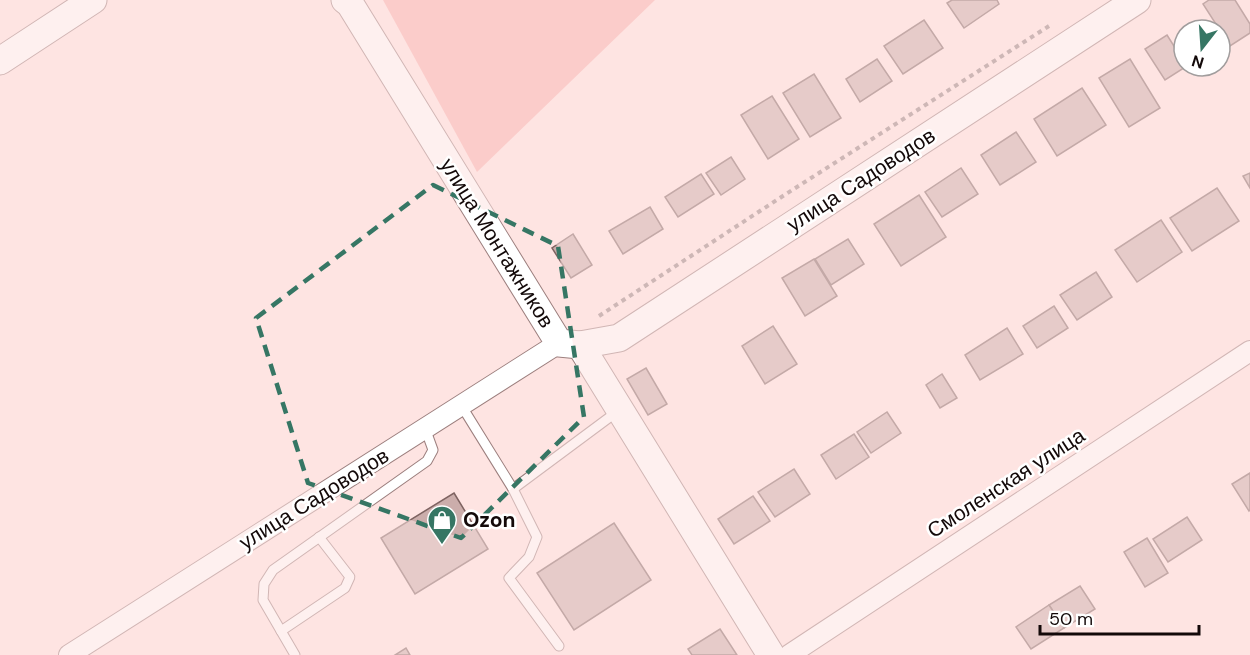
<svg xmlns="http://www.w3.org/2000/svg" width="1250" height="655" viewBox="0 0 1250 655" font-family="'DM Sans',sans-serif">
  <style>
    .green { fill: #f8b0ad }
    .building { fill: #cbadab; stroke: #7e6361; stroke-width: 1.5 }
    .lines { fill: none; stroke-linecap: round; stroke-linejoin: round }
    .lane-casing { stroke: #9c7f7e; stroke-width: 11 }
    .street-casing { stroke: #9c7f7e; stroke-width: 22 }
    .secondary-casing { stroke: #9c7f7e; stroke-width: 29 }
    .path { stroke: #948180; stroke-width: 4; stroke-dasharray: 4.5 4.5; stroke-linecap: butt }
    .lane { stroke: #fff; stroke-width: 9 }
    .street { stroke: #fff; stroke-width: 20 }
    .secondary { stroke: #fff; stroke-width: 27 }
    .marked { fill: none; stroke: #367664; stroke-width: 4.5; stroke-dasharray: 12 8; stroke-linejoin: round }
    .labels { text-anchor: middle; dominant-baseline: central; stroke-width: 5; stroke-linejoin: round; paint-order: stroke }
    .street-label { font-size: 21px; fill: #130909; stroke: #fff }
    .poi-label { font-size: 21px; font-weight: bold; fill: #130909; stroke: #fff; text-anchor: start }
  </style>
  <rect width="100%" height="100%" fill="#fee4e2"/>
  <polygon class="green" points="383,0 655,0 477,172"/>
  <g class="building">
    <polygon points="952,0 997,0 999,4 964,28 947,3"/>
    <polygon points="1209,0 1235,0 1250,24 1250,33 1230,46 1203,4"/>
    <polygon points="924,20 943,48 903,74 884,46"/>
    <polygon points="1167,35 1184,62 1184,66 1187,66 1165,80 1145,49"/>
    <polygon points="877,59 892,81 860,102 846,79"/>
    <polygon points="1130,59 1160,108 1129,127 1099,78"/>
    <polygon points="814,74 841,118 810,137 783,93"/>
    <polygon points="1082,88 1106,125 1057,156 1034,119"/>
    <polygon points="772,96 799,139 768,159 741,115"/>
    <polygon points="1016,132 1036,162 1000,185 981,155"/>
    <polygon points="731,157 745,179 721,195 706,173"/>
    <polygon points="961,168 978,194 942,217 925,192"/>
    <polygon points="1250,173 1250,188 1243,176"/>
    <polygon points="701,174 714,194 678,217 665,197"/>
    <polygon points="1217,188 1239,221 1192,251 1170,218"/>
    <polygon points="919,195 946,237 901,266 874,224"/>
    <polygon points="650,207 663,229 623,254 609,231"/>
    <polygon points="1161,220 1182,252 1137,282 1115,250"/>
    <polygon points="573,234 592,265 571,278 552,248"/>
    <polygon points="848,239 864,264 831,285 815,259"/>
    <polygon points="814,259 837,296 805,316 782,278"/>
    <polygon points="1096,272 1112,297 1077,320 1060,295"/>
    <polygon points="1054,306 1068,328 1037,348 1023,326"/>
    <polygon points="773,326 797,364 765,384 742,346"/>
    <polygon points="1007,328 1023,354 980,380 965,355"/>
    <polygon points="646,368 667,404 648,415 627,379"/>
    <polygon points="942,374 957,398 940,408 926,385"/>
    <polygon points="887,412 901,433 871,453 857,432"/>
    <polygon points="854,434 869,457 836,479 821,455"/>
    <polygon points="794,469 810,494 775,517 758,492"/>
    <polygon points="1250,473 1250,510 1249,511 1232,484"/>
    <polygon points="454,493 488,549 415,594 381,538"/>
    <polygon points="753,496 770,521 734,544 718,519"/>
    <polygon points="1187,517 1202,540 1168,562 1153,539"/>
    <polygon points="614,523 651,580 574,630 537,573"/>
    <polygon points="1147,538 1168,573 1145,587 1124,552"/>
    <polygon points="1080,586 1095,609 1064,628 1049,605"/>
    <polygon points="1049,605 1064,628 1031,649 1016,627"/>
    <polygon points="720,629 737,655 692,655 688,649"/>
    <polygon points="406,648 410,655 395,655"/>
  </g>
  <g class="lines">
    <g class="lane-casing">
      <g id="lane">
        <polyline points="461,405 513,489 537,537 529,557 509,578 559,646"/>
        <polyline points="513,489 618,411"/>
        <polyline points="281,631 345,588 350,577 319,537"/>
        <polyline points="295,655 263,600 264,584 273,570 427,461 433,450 425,428"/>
      </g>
    </g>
    <g class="street-casing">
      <g id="street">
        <polyline points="69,655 559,343"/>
        <polyline points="789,655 1250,351"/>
      </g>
    </g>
    <g class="secondary-casing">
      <g id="secondary">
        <polyline points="345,0 350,4 559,343 580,345 619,338 1137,0"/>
        <polyline points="0,61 93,0"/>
        <polyline points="580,345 771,655"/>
      </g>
    </g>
    <polyline class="path" points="599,316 786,194 1049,26"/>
    <use href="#lane" class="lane"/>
    <use href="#street" class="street"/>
    <use href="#secondary" class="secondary"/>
  </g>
  <path d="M0 0H1250V655H0ZM433,185L558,246L584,417L461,538L308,483L256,318Z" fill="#fee4e2" fill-opacity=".55" fill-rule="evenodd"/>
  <path class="marked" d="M433,185L558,246L584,417L461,538L308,483L256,318Z"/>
  <defs>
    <g id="shop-pin" transform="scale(1.5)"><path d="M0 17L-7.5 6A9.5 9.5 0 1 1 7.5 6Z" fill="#367664" stroke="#fff"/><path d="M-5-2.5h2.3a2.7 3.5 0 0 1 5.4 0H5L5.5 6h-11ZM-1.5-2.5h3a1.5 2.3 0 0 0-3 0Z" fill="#fff"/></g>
  </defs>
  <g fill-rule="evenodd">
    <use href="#shop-pin" x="442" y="520"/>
  </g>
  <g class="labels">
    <g class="street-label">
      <text transform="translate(861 180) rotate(-33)">улица Садоводов</text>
      <text transform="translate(497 243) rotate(58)">улица Монтажников</text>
      <text transform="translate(1006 483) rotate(-33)">Смоленская улица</text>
      <text transform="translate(314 499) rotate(-32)">улица Садоводов</text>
    </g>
    <g class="poi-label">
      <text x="463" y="520">Ozon</text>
    </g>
  </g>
  <g transform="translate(1202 48) rotate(197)"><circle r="28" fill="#ffffff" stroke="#a19d9d" stroke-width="1.5"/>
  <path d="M0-4.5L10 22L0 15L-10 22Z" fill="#367664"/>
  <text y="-9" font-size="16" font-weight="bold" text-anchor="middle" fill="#130909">N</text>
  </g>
  <path d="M1040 625v9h159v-9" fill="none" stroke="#130909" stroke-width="3"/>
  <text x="1049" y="625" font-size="18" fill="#130909" stroke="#ffffff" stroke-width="4.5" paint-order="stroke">50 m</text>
</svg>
